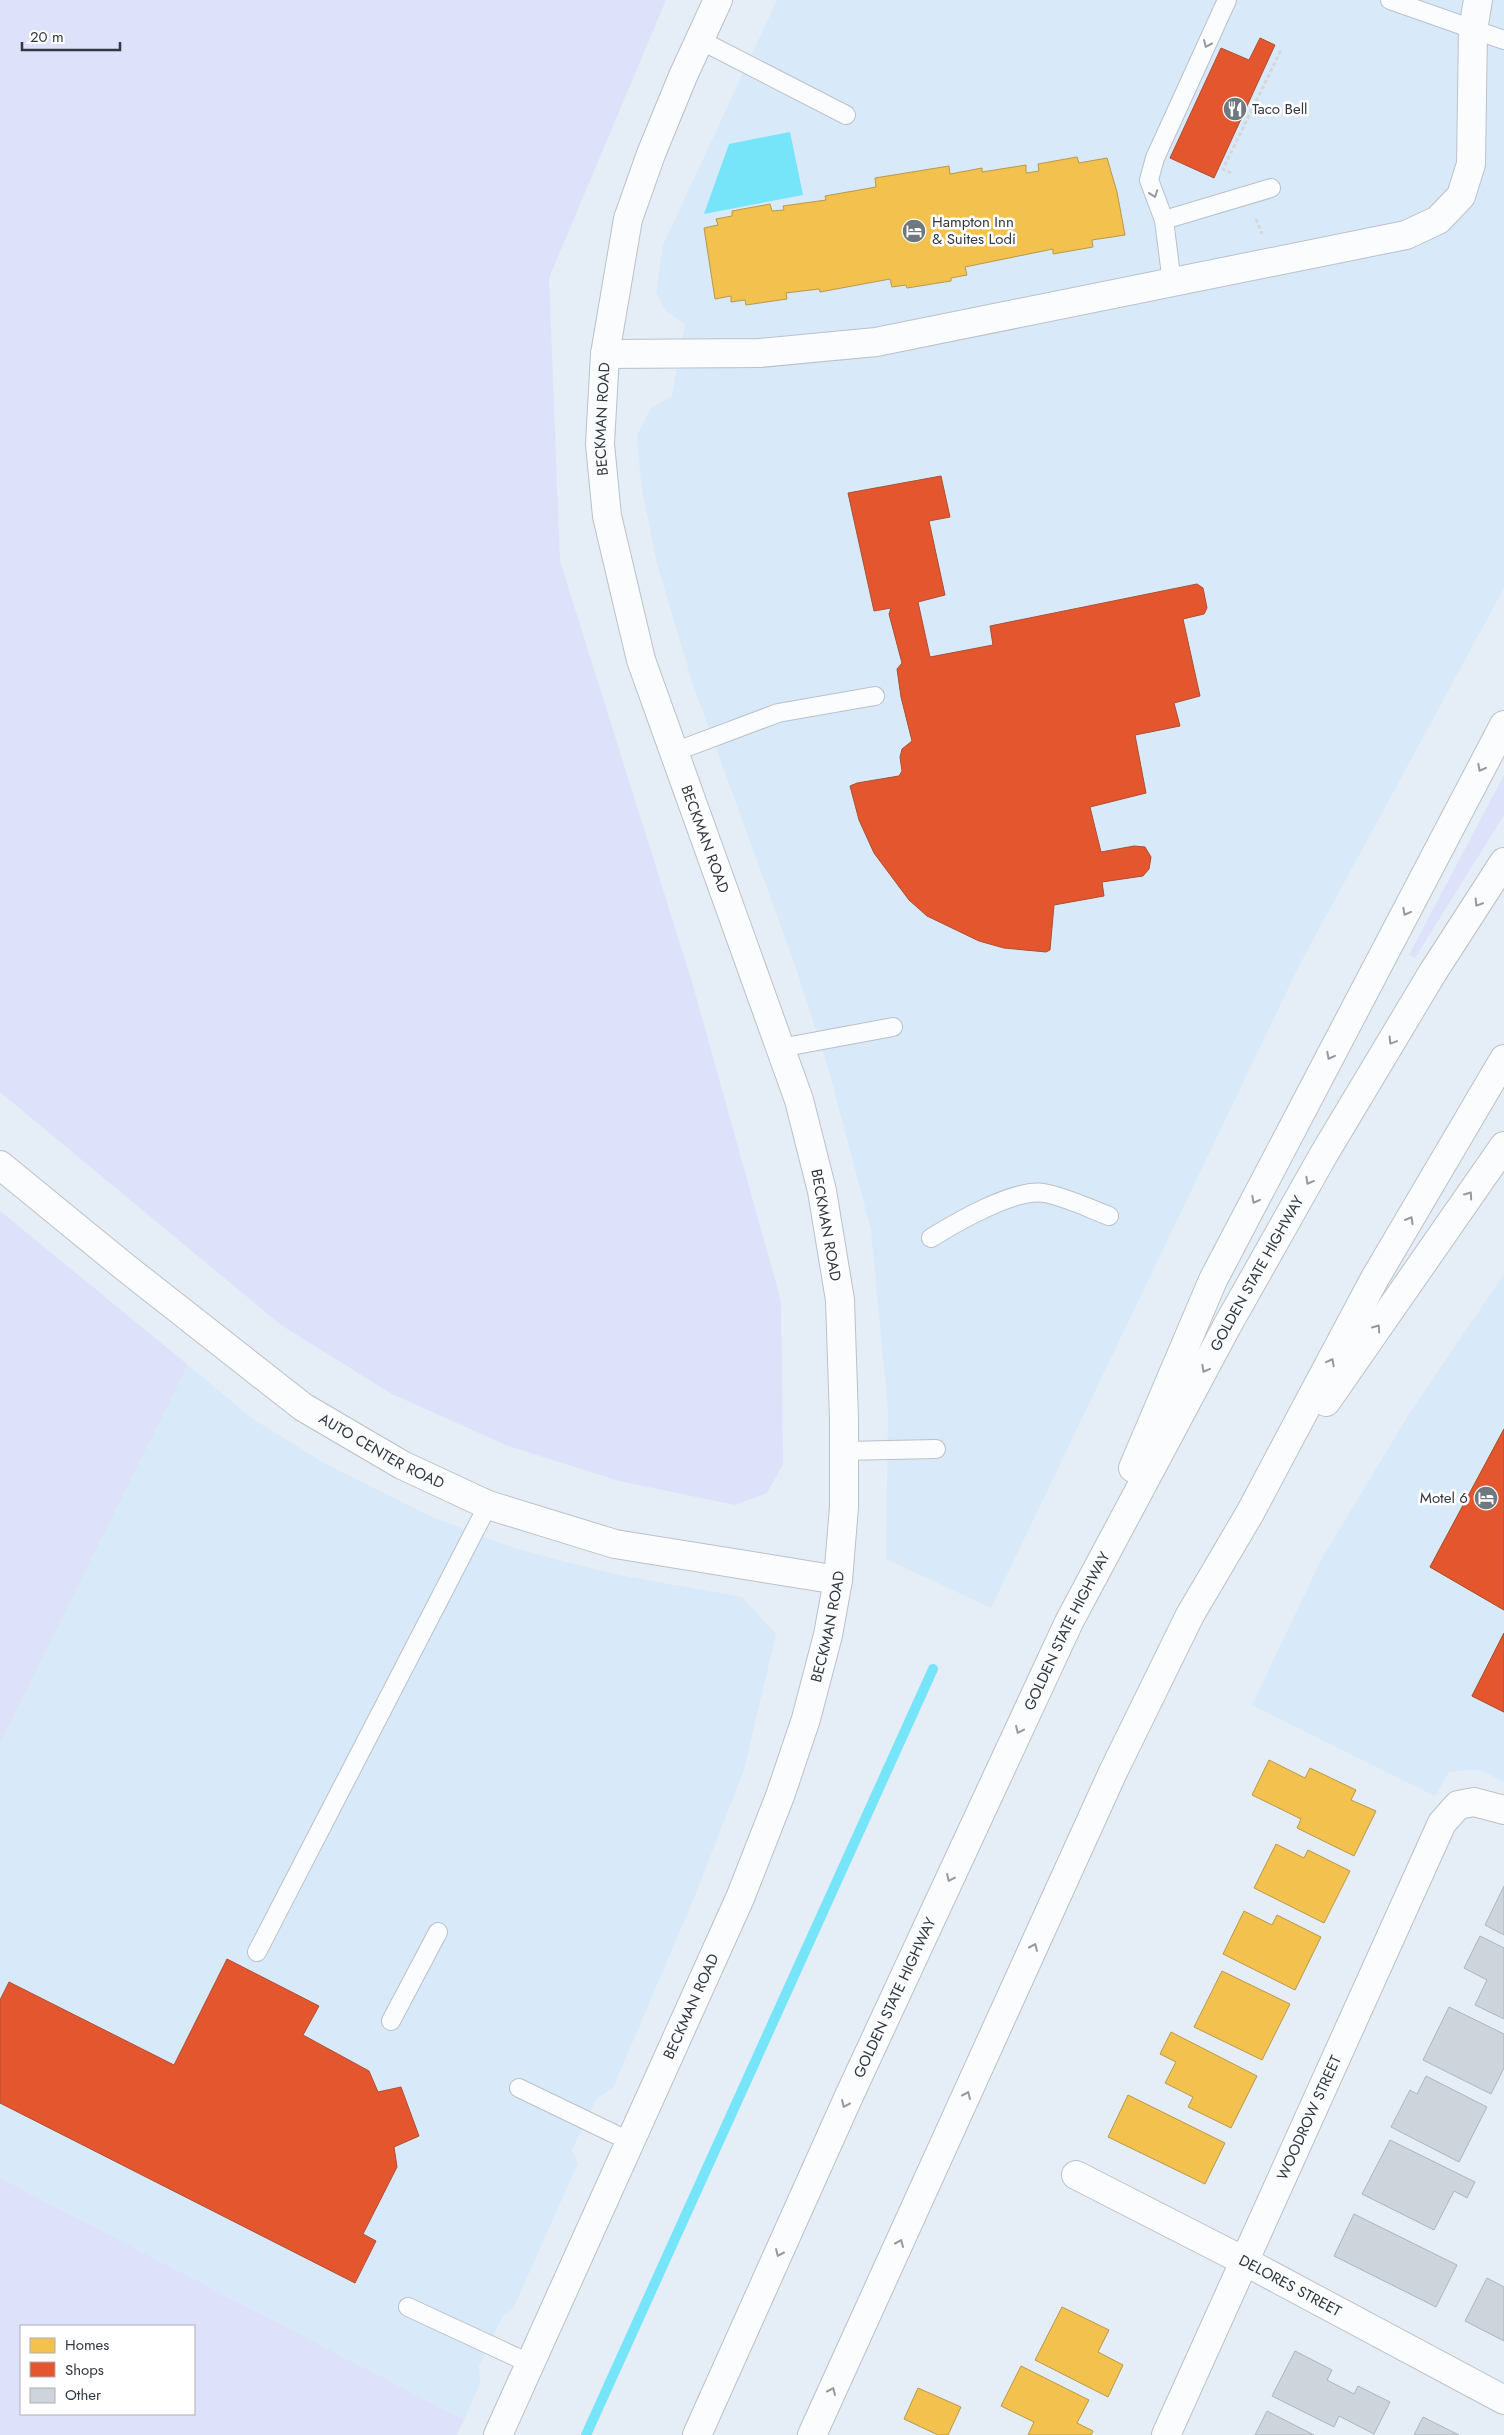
<svg xmlns="http://www.w3.org/2000/svg" width="1504" height="2435" viewBox="0 0 1504 2435" font-family="Jost,sans-serif">
  <style>
    .built { fill: #d8e9fa }
    .green { fill: #dde1fa; fill-rule: evenodd }
    .water { fill: #76e4f9 }
    .homes { fill: #f2c14e; stroke: #b8984a }
    .shops { fill: #e4572e; stroke: #ae4e33 }
    .lines { fill: none; stroke-linecap: round; stroke-linejoin: round }
    .stream { stroke: #76e4f9; stroke-width: 10 }
    .building { fill: #ced4dc; stroke: #afb4bc }
    .service-casing { stroke: #bac1c8; stroke-width: 20 }
    .minor-casing { stroke: #bac1c8; stroke-width: 30 }
    .tertiary-casing { stroke: #bac1c8; stroke-width: 30 }
    .motorway-casing { stroke: #bac1c8; stroke-width: 30 }
    .path { stroke: #d5d7da; stroke-width: 3; stroke-dasharray: 4 2.5; stroke-linecap: butt }
    .service { stroke: #fbfcfe; stroke-width: 18 }
    .minor { stroke: #fbfcfe; stroke-width: 28 }
    .tertiary { stroke: #fbfcfe; stroke-width: 28 }
    .motorway { stroke: #fbfcfe; stroke-width: 28 }
    .oneway { stroke: #969a9e }
    .labels { text-anchor: middle; dominant-baseline: central; stroke-width: 5; stroke-linejoin: round; paint-order: stroke }
    .poi-label { font-size: 15px; fill: #31383f; stroke: #fff; text-anchor: start }
    .street-label { font-size: 15px; fill: #31383f; stroke: #fff }
  </style>
  <rect width="100%" height="100%" fill="#e5eef6"/>
  <g class="built">
    <polygon points="777,0 1504,0 1504,588 1299,966 991,1608 886,1559 888,1411 871,1230 829,1071 796,968 693,685 657,564 641,484 637,435 651,408 672,396 685,324 666,311 656,293 663,245"/>
    <polygon points="1504,1274 1504,1782 1478,1769 1449,1772 1435,1796 1252,1705 1322,1558 1409,1414"/>
    <polygon points="188,1365 253,1419 324,1463 430,1516 513,1548 614,1574 742,1597 776,1634 744,1770 692,1903 613,2088 597,2098 572,2150 578,2163 513,2309 502,2317 479,2366 480,2383 464,2420 0,2178 0,1743"/>
  </g>
  <g class="green">
    <polygon points="0,0 666,0 549,278 560,561 692,982 781,1301 783,1464 767,1493 735,1505 619,1481 506,1445 392,1394 281,1325 0,1092"/>
    <polygon points="1504,775 1504,815 1415,958 1409,955"/>
    <polygon points="0,1211 188,1365 0,1743"/>
    <path d="M0,2178L464,2420L457,2435H0ZM21,2326H194V2414H21Z"/>
  </g>
  <polygon class="water" points="790,132 803,195 704,214 729,144"/>
  <g class="homes">
    <polygon points="1077,157 1079,163 1107,158 1117,192 1125,235 1092,240 1093,247 1053,254 1053,249 965,267 967,275 951,278 951,281 907,288 906,285 892,287 890,279 820,292 819,289 786,293 787,299 746,305 745,300 731,302 731,296 715,299 704,228 718,225 716,219 732,216 732,211 770,204 772,211 784,210 783,206 826,200 825,196 876,187 875,178 949,166 950,174 982,168 982,172 1026,165 1026,173 1039,171 1038,164"/>
    <polygon points="1504,1429 1504,1610 1430,1567"/>
    <polygon points="1504,1633 1504,1712 1472,1696"/>
    <polygon points="1269,1760 1305,1778 1310,1768 1356,1790 1351,1800 1376,1811 1354,1856 1297,1828 1301,1819 1252,1795"/>
    <polygon points="1276,1844 1304,1858 1308,1850 1350,1871 1324,1923 1254,1888"/>
    <polygon points="1244,1911 1272,1925 1277,1915 1321,1937 1295,1990 1223,1954"/>
    <polygon points="1222,1971 1290,2004 1262,2060 1194,2027"/>
    <polygon points="1171,2032 1257,2076 1231,2128 1188,2107 1193,2097 1165,2083 1176,2062 1160,2054"/>
    <polygon points="1128,2095 1225,2143 1205,2184 1108,2137"/>
    <polygon points="1062,2307 1109,2330 1098,2352 1123,2365 1108,2397 1035,2360"/>
    <polygon points="1021,2366 1089,2400 1077,2423 1093,2431 1091,2435 1028,2435 1034,2422 1001,2406"/>
    <polygon points="918,2388 961,2407 948,2435 938,2435 904,2419"/>
  </g>
  <g class="shops">
    <polygon points="1260,38 1275,45 1214,178 1170,158 1221,48 1249,60"/>
    <polygon points="941,476 950,517 929,521 945,595 918,602 930,657 993,645 990,626 1197,584 1203,588 1207,608 1204,614 1183,619 1200,696 1174,703 1180,726 1135,735 1146,793 1090,807 1101,852 1134,846 1145,847 1151,857 1149,869 1143,876 1102,882 1104,896 1054,905 1050,950 1046,952 1004,948 979,941 927,916 909,900 874,853 859,820 850,786 857,783 899,776 902,771 900,757 902,749 912,741 901,697 897,669 902,663 889,614 891,608 874,611 848,493"/>
    <polygon points="1504,1429 1504,1610 1430,1567"/>
    <polygon points="1504,1633 1504,1712 1472,1696"/>
    <polygon points="227,1959 319,2006 303,2035 369,2071 378,2092 401,2087 419,2136 394,2147 397,2167 363,2234 376,2241 355,2283 0,2103 0,2000 9,1982 174,2065"/>
  </g>
  <g class="lines">
    <polyline class="stream" points="586,2435 933,1669"/>
  </g>
  <g class="building">
    <polygon points="1504,1886 1504,1935 1485,1925"/>
    <polygon points="1480,1936 1504,1948 1504,2019 1475,2005 1487,1980 1464,1968"/>
    <polygon points="1449,2007 1504,2034 1504,2068 1491,2094 1423,2060"/>
    <polygon points="1426,2076 1487,2107 1459,2162 1391,2127 1410,2090 1417,2094"/>
    <polygon points="1390,2140 1475,2182 1467,2198 1454,2191 1434,2230 1362,2194"/>
    <polygon points="1354,2214 1457,2265 1436,2307 1334,2256"/>
    <polygon points="1487,2278 1504,2287 1504,2341 1465,2321"/>
    <polygon points="1295,2351 1332,2370 1327,2380 1354,2394 1358,2386 1390,2402 1374,2434 1339,2416 1334,2427 1272,2396"/>
    <polygon points="1267,2411 1314,2435 1255,2435"/>
    <polygon points="1423,2417 1459,2435 1414,2435"/>
  </g>
  <g class="lines">
    <g class="service-casing">
      <g id="service">
        <polyline points="1390,0 1504,40"/>
        <polyline points="700,40 846,115"/>
        <polyline points="1164,220 1271,188"/>
        <polyline points="1172,283 1164,220 1149,180 1155,158 1227,0"/>
        <polyline points="674,752 778,713 875,696"/>
        <polyline points="780,1048 893,1027"/>
        <path d="M931,1238C955,1223 1015,1188 1044,1193C1066,1197 1088,1208 1109,1216"/>
        <polyline points="844,1451 936,1449"/>
        <polyline points="257,1952 488,1505"/>
        <polyline points="391,2021 438,1932"/>
        <polyline points="519,2088 631,2142"/>
        <polyline points="408,2307 531,2364"/>
      </g>
    </g>
    <g class="minor-casing">
      <g id="minor">
        <polyline points="605,354 760,353 876,342 1406,235 1438,220 1461,196 1471,164 1473,30 1478,0"/>
        <path id="s1" d="M0,1165L126,1268L303,1407L402,1465L488,1505L615,1544L838,1580"/>
        <path id="s2" d="M1076,2175L1246,2262L1504,2400"/>
        <path id="s3" d="M1166,2435L1442,1823L1458,1805L1474,1802L1504,1810"/>
      </g>
    </g>
    <g class="tertiary-casing">
      <g id="tertiary">
        <path id="s4" d="M498,2435L740,1898L780,1796L806,1719L828,1635L838,1580L844,1507V1419L840,1300L822,1191L799,1100L641,660L607,516L600,444L605,354L628,219L651,154L683,76L718,0"/>
      </g>
    </g>
    <g class="motorway-casing">
      <g id="motorway">
        <polyline points="1326,1402 1504,1146"/>
        <polyline points="1133,1468 1213,1280 1504,725"/>
        <path id="s5" d="M697,2435L849,2096L1069,1622L1227,1326L1324,1154L1433,972L1504,862"/>
        <polyline points="812,2435 1113,1772 1190,1615 1250,1513 1375,1278 1504,1059"/>
      </g>
    </g>
    <g class="path">
      <polyline points="1231,173 1223,169 1281,50"/>
      <polyline points="1256,219 1262,234"/>
    </g>
    <use href="#service" class="service"/>
    <use href="#minor" class="minor"/>
    <use href="#tertiary" class="tertiary"/>
    <use href="#motorway" class="motorway"/>
  </g>
  <defs><path id="oneway-chevron" d="M-2-3.5L2.5 0L-2 3.5" fill="none" stroke-width="1.6" stroke-linecap="round" stroke-linejoin="round" transform="scale(1.25)"/></defs>
  <g class="oneway">
    <use href="#oneway-chevron" transform="translate(1207 44) rotate(114)"/>
    <use href="#oneway-chevron" transform="translate(1154 194) rotate(70)"/>
    <use href="#oneway-chevron" transform="translate(1481 768) rotate(118)"/>
    <use href="#oneway-chevron" transform="translate(1478 903) rotate(123)"/>
    <use href="#oneway-chevron" transform="translate(1406 912) rotate(118)"/>
    <use href="#oneway-chevron" transform="translate(1392 1041) rotate(121)"/>
    <use href="#oneway-chevron" transform="translate(1330 1056) rotate(118)"/>
    <use href="#oneway-chevron" transform="translate(1309 1181) rotate(119)"/>
    <use href="#oneway-chevron" transform="translate(1469 1195) rotate(-55)"/>
    <use href="#oneway-chevron" transform="translate(1255 1200) rotate(118)"/>
    <use href="#oneway-chevron" transform="translate(1410 1220) rotate(-60)"/>
    <use href="#oneway-chevron" transform="translate(1377 1328) rotate(-55)"/>
    <use href="#oneway-chevron" transform="translate(1331 1362) rotate(-62)"/>
    <use href="#oneway-chevron" transform="translate(1205 1369) rotate(118)"/>
    <use href="#oneway-chevron" transform="translate(1019 1730) rotate(115)"/>
    <use href="#oneway-chevron" transform="translate(950 1878) rotate(115)"/>
    <use href="#oneway-chevron" transform="translate(1034 1947) rotate(-66)"/>
    <use href="#oneway-chevron" transform="translate(967 2095) rotate(-66)"/>
    <use href="#oneway-chevron" transform="translate(845 2104) rotate(114)"/>
    <use href="#oneway-chevron" transform="translate(900 2243) rotate(-66)"/>
    <use href="#oneway-chevron" transform="translate(779 2253) rotate(114)"/>
    <use href="#oneway-chevron" transform="translate(832 2391) rotate(-66)"/>
  </g>
  <defs>
    <g id="restaurant-disc" transform="scale(1.25)"><circle r="9.5" fill="#70787f" stroke="#fff"/><path d="M-5-6h1v4h1v-4h1v4h1v-4h1v5L-1.5 .5V6h-2V.5L-5-1ZM5-6V6H3V1.5H1.5Q1.5-4 5-6Z" fill="#fff"/></g>
    <g id="hotel-disc" transform="scale(1.25)"><circle r="9.5" fill="#70787f" stroke="#fff"/><path d="M-6-4.5h1.5V1H6V5H4.5V3h-9V5H-6ZM-4 0a1.8 1.8 0 1 1 3.6 0ZM.5 0V-2.5h3Q6-2.5 6 0Z" fill="#fff"/></g>
  </defs>
  <g fill-rule="evenodd">
    <use href="#restaurant-disc" x="1235" y="109"/>
    <use href="#hotel-disc" x="914" y="231"/>
    <use href="#hotel-disc" x="1486" y="1498"/>
  </g>
  <g class="labels">
    <g class="poi-label">
      <text x="1252" y="109">Taco Bell</text>
      <text x="932" y="222">Hampton Inn<tspan x="932" dy="17">&amp; Suites Lodi</tspan></text>
      <text x="1468" y="1498" text-anchor="end">Motel 6</text>
    </g>
    <g class="street-label">
      <text stroke="none"><textPath href="#s4" startOffset="2120">BECKMAN ROAD</textPath></text>
      <text transform="translate(705 839) rotate(70)">BECKMAN ROAD</text>
      <text transform="translate(826 1225) rotate(80)">BECKMAN ROAD</text>
      <text stroke="none"><textPath href="#s5" startOffset="1290">GOLDEN STATE HIGHWAY</textPath></text>
      <text stroke="none"><textPath href="#s1" startOffset="478">AUTO CENTER ROAD</textPath></text>
      <text stroke="none"><textPath href="#s4" startOffset="875">BECKMAN ROAD</textPath></text>
      <text stroke="none"><textPath href="#s5" startOffset="885">GOLDEN STATE HIGHWAY</textPath></text>
      <text stroke="none"><textPath href="#s5" startOffset="480">GOLDEN STATE HIGHWAY</textPath></text>
      <text stroke="none"><textPath href="#s4" startOffset="470">BECKMAN ROAD</textPath></text>
      <text stroke="none"><textPath href="#s3" startOffset="348">WOODROW STREET</textPath></text>
      <text stroke="none"><textPath href="#s2" startOffset="241">DELORES STREET</textPath></text>
    </g>
  </g>
  <rect x="20" y="2325" width="175" height="90" fill="#ffffff" stroke="#adafb2"/>
  <rect x="30" y="2338" width="25" height="15" fill="#f2c14e" stroke="#adafb2"/>
  <text x="65" y="2350" font-size="15" fill="#31383f">Homes</text>
  <rect x="30" y="2362" width="25" height="15" fill="#e4572e" stroke="#adafb2"/>
  <text x="65" y="2375" font-size="15" fill="#31383f">Shops</text>
  <rect x="30" y="2388" width="25" height="15" fill="#ced4dc" stroke="#adafb2"/>
  <text x="65" y="2400" font-size="15" fill="#31383f">Other</text>
  <path d="M22 42v8h98v-8" fill="none" stroke="#31383f" stroke-width="2.5"/>
  <text x="30" y="42" font-size="15" fill="#31383f" stroke="#ffffff" stroke-width="4" paint-order="stroke">20 m</text>
</svg>
